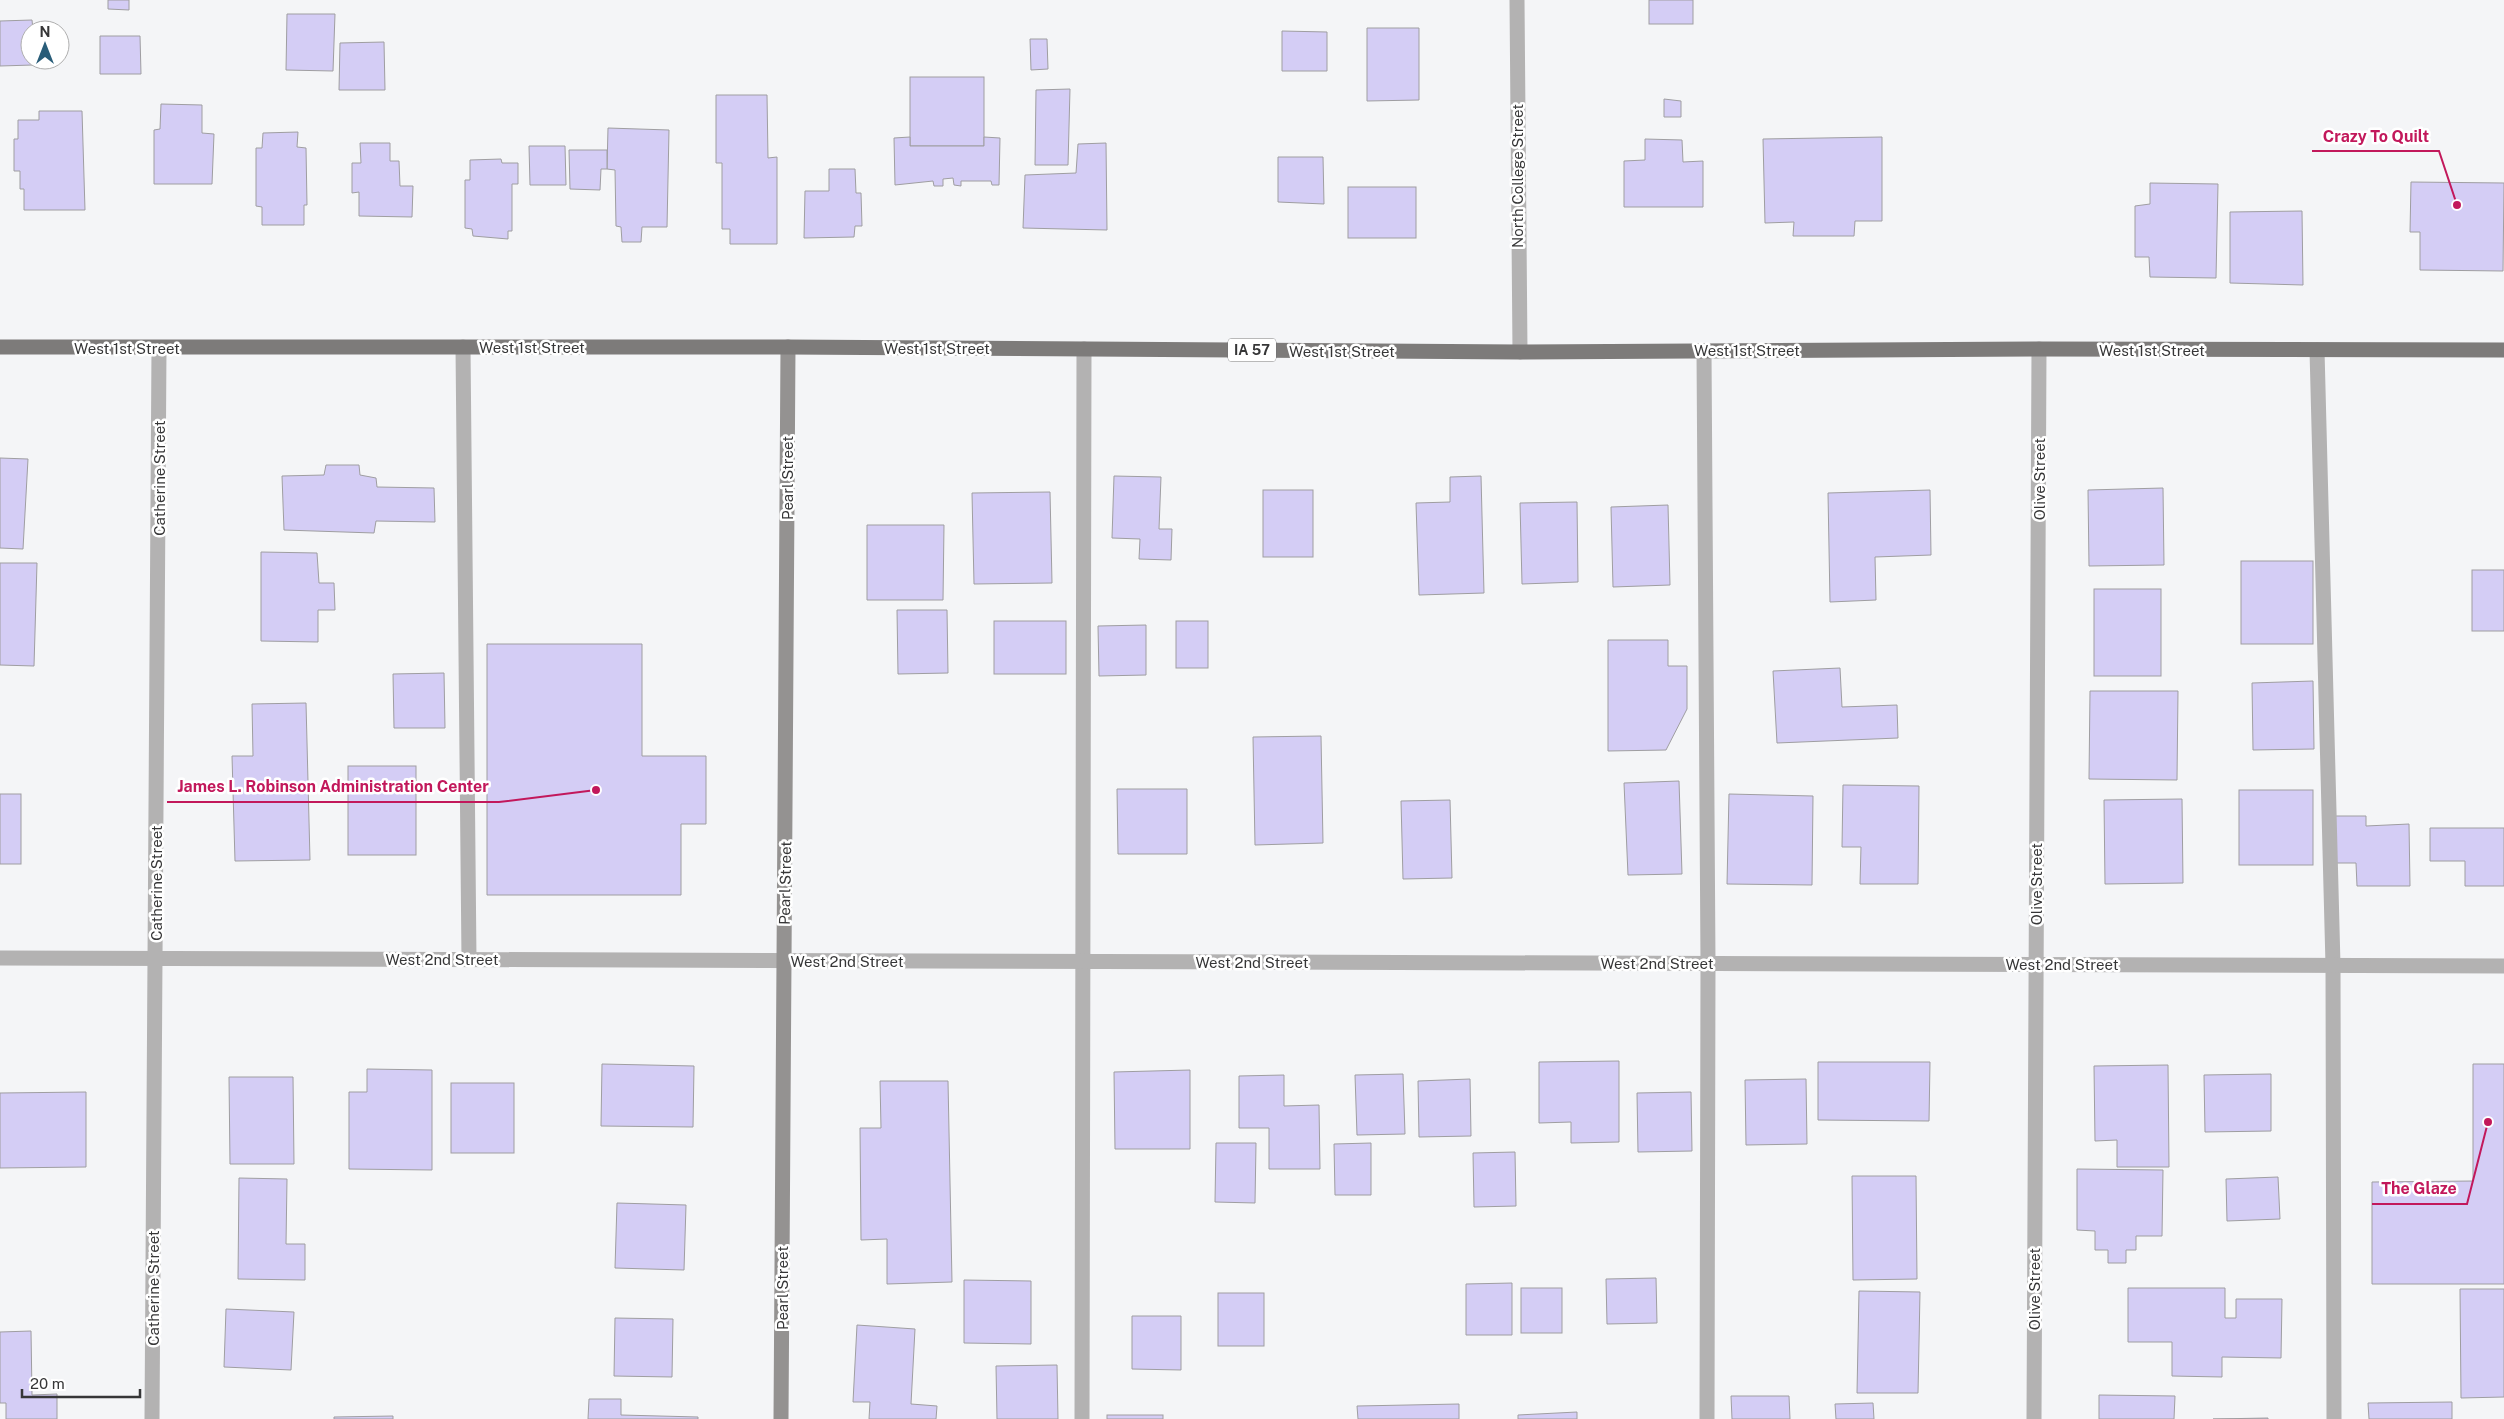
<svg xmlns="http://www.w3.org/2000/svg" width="2504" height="1419" viewBox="0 0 2504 1419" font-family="'Public Sans',sans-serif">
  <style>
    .building { fill: #d4cdf5; stroke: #9f9ea1 }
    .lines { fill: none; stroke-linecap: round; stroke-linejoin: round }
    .lane { stroke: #b3b2b2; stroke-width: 15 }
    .street { stroke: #b3b2b2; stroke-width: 15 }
    .secondary { stroke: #949291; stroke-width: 15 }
    .primary { stroke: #7d7b7a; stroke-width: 15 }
    .labels { text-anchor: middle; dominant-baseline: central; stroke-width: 5; stroke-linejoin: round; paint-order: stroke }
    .shield { fill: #fff; stroke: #727273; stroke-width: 1 }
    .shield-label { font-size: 14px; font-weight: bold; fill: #363637 }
    .street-label { font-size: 15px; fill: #363637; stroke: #fff }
    .leader { fill: none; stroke: #c2185b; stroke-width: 2 }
    .callout-dot { fill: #c2185b; stroke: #fff; stroke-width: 2 }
    .callout-label { font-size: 16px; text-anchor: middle; font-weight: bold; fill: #c2185b; stroke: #fff; stroke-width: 5; stroke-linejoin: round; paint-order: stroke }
  </style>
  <rect width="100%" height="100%" fill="#f4f5f7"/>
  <g class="building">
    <polygon points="108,0 129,0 129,10 108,9"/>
    <rect x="1649" y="0" width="44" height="24"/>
    <polygon points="287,14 335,14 333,71 286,70"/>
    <polygon points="32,20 33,30 30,30 30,60 33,60 33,65 0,66 0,21"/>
    <polygon points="1367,28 1419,28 1419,100 1367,101"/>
    <polygon points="1282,31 1327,32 1327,71 1282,71"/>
    <polygon points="100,36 140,36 141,74 100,74"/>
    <polygon points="1030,39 1047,39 1048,69 1031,70"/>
    <polygon points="384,42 385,90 339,90 340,43"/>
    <rect x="910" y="77" width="74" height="69"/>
    <polygon points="1070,89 1068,165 1035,165 1036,90"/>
    <polygon points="716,95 767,95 768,158 777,157 777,244 730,244 730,229 722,229 722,163 716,163"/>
    <polygon points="1664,99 1681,101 1681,117 1664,117"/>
    <polygon points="161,104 202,105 202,133 214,134 212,184 154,184 154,130 160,129"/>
    <polygon points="39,111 82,111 85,210 24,210 24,189 20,189 20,171 14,171 14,139 18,139 18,120 39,120"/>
    <polygon points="608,128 669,130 667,227 642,227 641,242 622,242 621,227 616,226 615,170 607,169"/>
    <polygon points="298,132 297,147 306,148 307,205 304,205 304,225 262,225 262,207 256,206 256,148 262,148 263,133"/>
    <polygon points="910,137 910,146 984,146 984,137 1000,138 999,185 992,185 991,181 961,181 961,186 954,185 953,178 943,179 943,186 934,186 933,181 895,185 894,138"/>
    <polygon points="1882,137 1882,221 1855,221 1854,236 1793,236 1794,222 1765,223 1763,139"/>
    <polygon points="1645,139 1682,140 1683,162 1703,161 1703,207 1624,207 1624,161 1645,160"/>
    <polygon points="360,143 390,143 390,161 399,161 400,186 413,186 412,217 359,216 359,192 352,193 352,163 361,163"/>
    <polygon points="1106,143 1107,230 1023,228 1025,175 1076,173 1078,144"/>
    <polygon points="529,146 565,146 566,185 530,185"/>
    <polygon points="569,150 607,150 607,169 601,169 600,190 570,189"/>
    <polygon points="1278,157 1323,157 1324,204 1278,202"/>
    <polygon points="501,159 502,163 518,163 518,184 512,184 512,231 508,231 508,239 473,236 472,229 465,228 465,180 470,180 470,160"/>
    <polygon points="829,169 855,169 856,193 861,193 862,226 855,226 854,237 804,238 805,191 829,191"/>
    <polygon points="2411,182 2504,183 2503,271 2420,270 2420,232 2410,232"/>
    <polygon points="2150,183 2218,184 2216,278 2150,277 2149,257 2135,257 2135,206 2150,204"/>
    <rect x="1348" y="187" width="68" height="51"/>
    <polygon points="2302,211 2303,285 2230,283 2230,212"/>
    <polygon points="0,458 28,459 23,549 0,548"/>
    <polygon points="326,465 359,465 360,475 376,478 377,487 434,488 435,522 376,521 374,533 284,530 282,476 324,475"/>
    <polygon points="1114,476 1161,477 1159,529 1172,529 1171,560 1139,559 1140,539 1112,538"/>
    <polygon points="1481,476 1484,593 1419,595 1416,503 1450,502 1450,477"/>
    <polygon points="2163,488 2164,565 2089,566 2088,490"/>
    <rect x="1263" y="490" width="50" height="67"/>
    <polygon points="1930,490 1931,555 1875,557 1876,600 1830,602 1828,493"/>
    <polygon points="1050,492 1052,583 974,584 972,493"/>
    <polygon points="1577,502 1578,582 1522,584 1520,503"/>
    <polygon points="1668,505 1670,585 1613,587 1611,507"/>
    <polygon points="867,525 944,525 943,600 867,600"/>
    <polygon points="261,552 317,553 319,583 334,583 335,610 318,610 318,642 261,641"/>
    <rect x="2241" y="561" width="72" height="83"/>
    <polygon points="0,563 37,563 34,666 0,665"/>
    <rect x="2472" y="570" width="32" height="61"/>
    <rect x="2094" y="589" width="67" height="87"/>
    <polygon points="897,610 947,610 948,673 898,674"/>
    <rect x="994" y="621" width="72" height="53"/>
    <rect x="1176" y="621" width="32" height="47"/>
    <polygon points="1146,625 1146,675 1099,676 1098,626"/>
    <polygon points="1608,640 1668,640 1668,666 1687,666 1687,709 1666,750 1608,751"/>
    <polygon points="487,644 642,644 642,756 706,756 706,824 681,824 681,895 487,895"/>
    <polygon points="1840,668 1842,707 1897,705 1898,738 1777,743 1773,671"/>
    <polygon points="444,673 445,728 394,728 393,674"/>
    <polygon points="2313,681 2314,749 2253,750 2252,683"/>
    <polygon points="2090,691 2178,691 2177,780 2089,779"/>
    <polygon points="306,703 310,860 235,861 232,756 253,756 252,704"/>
    <polygon points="1321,736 1323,843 1255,845 1253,737"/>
    <rect x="348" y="766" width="68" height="89"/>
    <polygon points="1679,781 1682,874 1628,875 1624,783"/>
    <polygon points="1843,785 1919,786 1918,884 1860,884 1861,847 1842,847"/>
    <polygon points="1117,789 1187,789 1187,854 1118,854"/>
    <rect x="2239" y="790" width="74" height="75"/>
    <rect x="0" y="794" width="21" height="70"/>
    <polygon points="1729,794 1813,796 1812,885 1727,884"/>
    <polygon points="2182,799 2183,883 2105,884 2104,800"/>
    <polygon points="1450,800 1452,878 1403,879 1401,801"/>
    <polygon points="2332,816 2366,816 2366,826 2409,824 2410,886 2357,886 2356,863 2333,863"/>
    <polygon points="2430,828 2504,828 2504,886 2465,886 2465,861 2430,861"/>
    <polygon points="1619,1061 1619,1142 1571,1143 1571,1122 1539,1123 1539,1062"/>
    <polygon points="1818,1062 1930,1062 1929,1121 1818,1120"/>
    <polygon points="602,1064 694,1066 693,1127 601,1126"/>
    <polygon points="2473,1064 2504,1064 2504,1284 2372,1284 2372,1182 2473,1181"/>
    <polygon points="2168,1065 2169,1167 2117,1167 2117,1140 2095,1141 2094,1066"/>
    <polygon points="367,1069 432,1070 432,1170 349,1169 349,1092 367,1092"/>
    <polygon points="1190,1070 1190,1149 1115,1149 1114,1072"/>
    <polygon points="1403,1074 1405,1134 1357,1135 1355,1075"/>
    <polygon points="2271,1074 2271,1131 2205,1132 2204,1075"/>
    <polygon points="1284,1075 1284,1106 1319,1105 1320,1169 1269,1169 1269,1128 1239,1128 1239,1076"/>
    <polygon points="229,1077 293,1077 294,1164 230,1164"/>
    <polygon points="1470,1079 1471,1136 1419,1137 1418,1081"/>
    <polygon points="1806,1079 1807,1144 1746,1145 1745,1080"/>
    <polygon points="880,1081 948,1081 952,1282 887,1284 887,1239 861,1240 860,1128 881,1128"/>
    <rect x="451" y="1083" width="63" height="70"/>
    <polygon points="86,1092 86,1167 0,1168 0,1093"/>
    <polygon points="1691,1092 1692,1151 1638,1152 1637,1093"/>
    <polygon points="1216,1143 1256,1143 1255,1203 1215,1202"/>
    <polygon points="1371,1143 1371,1195 1335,1195 1334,1144"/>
    <polygon points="1515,1152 1516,1206 1474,1207 1473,1153"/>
    <polygon points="2077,1169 2163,1170 2162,1236 2136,1236 2136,1250 2126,1250 2126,1263 2108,1263 2108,1250 2095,1250 2095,1231 2077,1230"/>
    <polygon points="1852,1176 1916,1176 1917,1279 1853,1280"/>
    <polygon points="2278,1177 2280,1219 2227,1221 2226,1179"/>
    <polygon points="239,1178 287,1179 286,1244 305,1244 305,1280 238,1279"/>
    <polygon points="617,1203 686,1205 684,1270 615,1268"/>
    <polygon points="1656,1278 1657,1323 1607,1324 1606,1279"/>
    <polygon points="964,1280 1031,1281 1031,1344 964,1343"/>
    <polygon points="1512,1283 1512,1335 1466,1335 1466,1284"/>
    <rect x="1521" y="1288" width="41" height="45"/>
    <polygon points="2128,1288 2225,1288 2225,1318 2236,1318 2236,1299 2282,1299 2281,1358 2222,1357 2222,1377 2172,1376 2172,1342 2128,1342"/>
    <polygon points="2460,1289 2504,1289 2504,1397 2461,1398"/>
    <polygon points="1859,1291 1920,1292 1918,1393 1857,1393"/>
    <rect x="1218" y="1293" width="46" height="53"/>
    <polygon points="226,1309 294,1312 291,1370 224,1367"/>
    <polygon points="1132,1316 1181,1316 1181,1370 1132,1369"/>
    <polygon points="615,1318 673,1319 672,1377 614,1376"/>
    <polygon points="857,1325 915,1329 911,1404 937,1406 936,1419 869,1419 870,1402 853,1402"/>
    <polygon points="31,1331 32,1395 57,1394 57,1419 6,1419 6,1403 0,1403 0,1332"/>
    <polygon points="1057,1365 1058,1419 997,1419 996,1366"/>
    <polygon points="2099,1395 2175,1396 2174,1419 2099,1419"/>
    <polygon points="1731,1396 1789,1396 1790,1419 1732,1419"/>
    <polygon points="589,1399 621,1399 621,1415 698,1417 698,1419 588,1419"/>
    <polygon points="2452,1402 2452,1419 2369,1419 2368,1403"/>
    <polygon points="1873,1403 1874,1419 1836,1419 1835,1404"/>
    <polygon points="1459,1404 1459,1419 1358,1419 1357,1406"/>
    <polygon points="1577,1412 1577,1419 1518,1419 1518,1415"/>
    <rect x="1107" y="1415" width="56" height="4"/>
    <polygon points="393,1416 393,1419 334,1419 334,1417"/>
    <polygon points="2268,1418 2268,1419 2213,1419"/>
  </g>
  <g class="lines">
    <g class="lane">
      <polyline points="463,347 469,959"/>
      <polyline points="2317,350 2333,965 2334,1419"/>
      <polyline points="1704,351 1708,963 1707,1419"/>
      <polyline points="1082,1419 1084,349"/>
    </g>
    <g class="street">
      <polyline points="1517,0 1520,352"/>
      <polyline points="0,958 2504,966"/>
      <polyline points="152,1419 159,348"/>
      <polyline points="2034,1419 2039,349"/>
    </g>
    <polyline class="secondary" points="781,1419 788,347"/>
    <polyline class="primary" points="0,347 788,347 1520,352 2039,349 2504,350"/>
  </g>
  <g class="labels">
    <rect class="shield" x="1228" y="338.5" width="48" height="23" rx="4"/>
    <g class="shield-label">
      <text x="1252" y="350">IA 57</text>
    </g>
    <g class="street-label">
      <text transform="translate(1517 176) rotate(-90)">North College Street</text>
      <text x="532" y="347">West 1st Street</text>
      <text x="127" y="348">West 1st Street</text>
      <text x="937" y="348">West 1st Street</text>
      <text x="1747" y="350">West 1st Street</text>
      <text x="2152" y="350">West 1st Street</text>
      <text x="1342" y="351">West 1st Street</text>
      <text transform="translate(159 478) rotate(-90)">Catherine Street</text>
      <text transform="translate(787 478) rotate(-90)">Pearl Street</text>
      <text transform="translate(2039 479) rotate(-90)">Olive Street</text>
      <text transform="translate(156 883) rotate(-90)">Catherine Street</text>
      <text transform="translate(785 883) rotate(-89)">Pearl Street</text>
      <text transform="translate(2036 884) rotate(-90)">Olive Street</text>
      <text x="442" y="959">West 2nd Street</text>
      <text x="847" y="961">West 2nd Street</text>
      <text x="1252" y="962">West 2nd Street</text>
      <text x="1657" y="963">West 2nd Street</text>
      <text x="2062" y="964">West 2nd Street</text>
      <text transform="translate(153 1288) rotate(-90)">Catherine Street</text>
      <text transform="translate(782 1288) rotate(-90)">Pearl Street</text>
      <text transform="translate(2034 1289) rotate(-90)">Olive Street</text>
    </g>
  </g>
  <path class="leader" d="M2457 205L2439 151H2312M596 790L499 802H167M2488 1122L2467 1204H2372"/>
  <g class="callout-dot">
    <circle cx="2457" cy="205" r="5"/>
    <circle cx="596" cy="790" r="5"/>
    <circle cx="2488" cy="1122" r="5"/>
  </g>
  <g class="callout-label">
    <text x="2376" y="142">Crazy To Quilt</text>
    <text x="333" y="792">James L. Robinson Administration Center</text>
    <text x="2419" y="1194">The Glaze</text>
  </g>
  <g transform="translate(45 45)"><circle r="24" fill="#ffffff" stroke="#afafaf"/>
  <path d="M0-4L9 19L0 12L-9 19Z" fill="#295d79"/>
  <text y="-8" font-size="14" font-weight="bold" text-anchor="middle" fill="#363637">N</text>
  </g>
  <path d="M22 1389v8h118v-8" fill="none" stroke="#363637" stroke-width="2.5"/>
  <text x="30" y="1389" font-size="15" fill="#363637" stroke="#ffffff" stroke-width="4" paint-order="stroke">20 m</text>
</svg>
